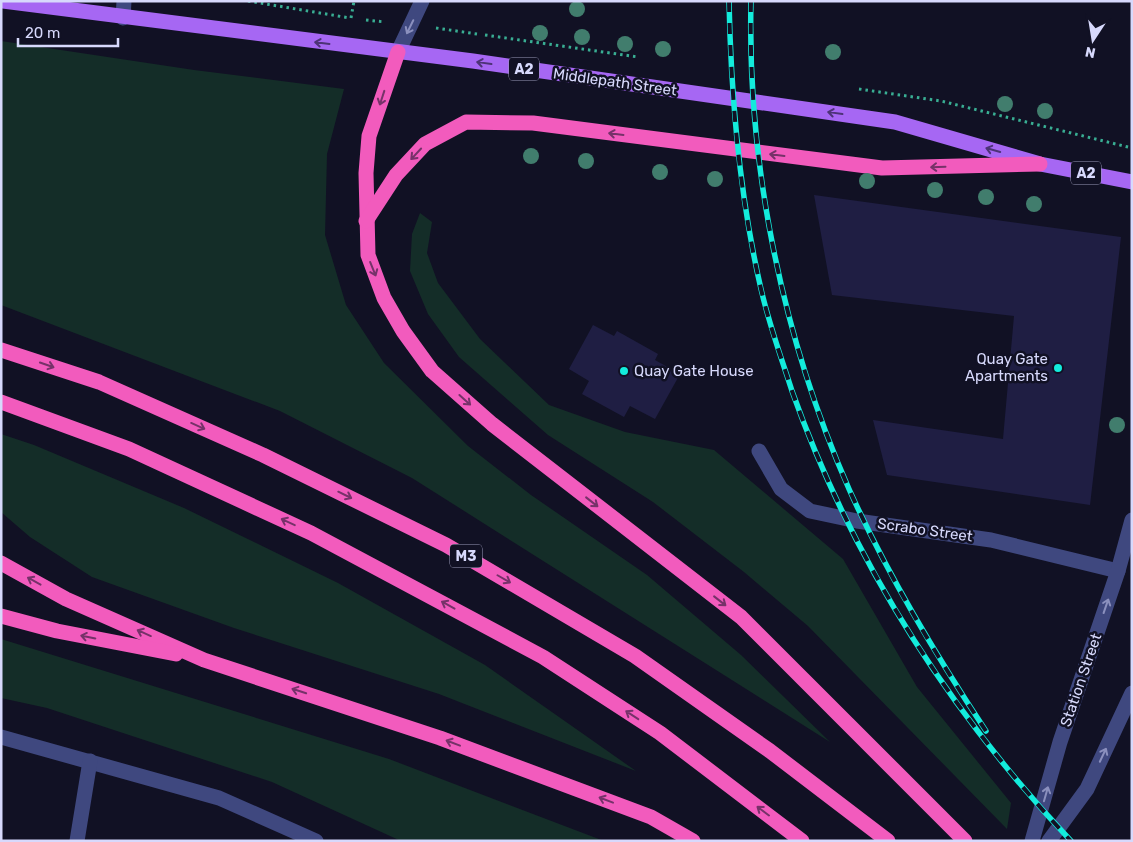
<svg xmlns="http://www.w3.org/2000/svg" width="1133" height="842" viewBox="0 0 1133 842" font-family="Rubik,sans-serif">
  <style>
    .green { fill: #142d28 }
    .building { fill: #1f1e43 }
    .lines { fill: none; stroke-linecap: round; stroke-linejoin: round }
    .path { stroke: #39ae93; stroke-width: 3; stroke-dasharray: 2.5 4; stroke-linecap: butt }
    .minor { stroke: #3f487f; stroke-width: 15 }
    .major { stroke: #a667f3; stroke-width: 15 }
    .highway { stroke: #f25bbd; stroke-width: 15 }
    .rail-casing { stroke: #13ecdc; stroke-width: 5.5 }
    .rail { stroke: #111124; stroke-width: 4; stroke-dasharray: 11; stroke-linecap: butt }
    .tree { fill: #417d6d }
    .oneway { stroke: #8b90be }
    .oneway2 { stroke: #4d3377 }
    .oneway3 { stroke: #763269 }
    .poi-dot { fill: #13ecdc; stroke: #111124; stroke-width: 2 }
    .labels { text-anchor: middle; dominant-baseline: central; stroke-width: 5; stroke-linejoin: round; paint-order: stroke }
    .shield { fill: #111124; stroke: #9c9dbb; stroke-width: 1 }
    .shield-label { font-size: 14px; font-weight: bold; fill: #d7d9fc }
    .street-label { font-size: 15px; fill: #d7d9fc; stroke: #111124 }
    .poi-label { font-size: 15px; fill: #d7d9fc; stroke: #111124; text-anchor: end }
  </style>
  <rect width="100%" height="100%" fill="#111124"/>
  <g class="green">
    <polygon points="1,41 194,70 344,89 327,154 325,235 346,305 384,363 468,446 531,495 647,575 741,655 830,742 412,478 280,411 1,305"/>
    <polygon points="420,213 432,222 427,253 438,283 480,339 549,405 625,432 714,450 843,559 917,687 1011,803 1007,829 808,626 744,572 653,502 548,435 459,357 428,314 410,271 412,234"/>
    <polygon points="1,434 34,445 184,508 338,583 485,665 636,771 439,694 234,628 92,577 30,537 1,512"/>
    <polygon points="1,639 389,759 604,841 401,841 272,782 47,708 1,698"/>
  </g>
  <g class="building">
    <polygon points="814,195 1121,237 1090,505 887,475 873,420 1003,439 1014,316 832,295"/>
    <polygon points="593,325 614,336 617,331 658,354 655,360 680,374 655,419 630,406 624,417 582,394 589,381 569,369"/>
  </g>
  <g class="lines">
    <g class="path">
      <polyline points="248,1 350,18"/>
      <polyline points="351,18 354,1"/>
      <polyline points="366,20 385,22"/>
      <polyline points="436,28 477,34"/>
      <polyline points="485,35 638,57"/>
      <polyline points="859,89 941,101 1132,148"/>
    </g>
    <g class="minor">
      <polyline points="123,18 124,1"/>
      <polyline points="398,52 422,1"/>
      <polyline points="759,451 781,489 810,511 857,521 991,540 1118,571"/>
      <polyline points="1,737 219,798 316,841"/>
      <polyline points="77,841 90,761"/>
      <polyline points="1032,841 1060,742 1118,571 1132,520"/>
      <polyline points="1049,841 1087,789 1132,693"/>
    </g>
    <polyline class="major" points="3,1 473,61 895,122 1040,164 1132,182"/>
    <g class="highway">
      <polyline points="398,52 369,136 366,173 368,255 384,298 403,331 432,371 492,424 741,617 965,841"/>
      <polyline points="366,221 396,175 425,144 466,122 533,123 882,168 1040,164"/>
      <polyline points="1,350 99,382 263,455 446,545 635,656 770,751 888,841"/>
      <polyline points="1,402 129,449 311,533 543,657 660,733 802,841"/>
      <polyline points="1,563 66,599 204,660 440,738 651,817 693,841"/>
      <polyline points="1,616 57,631 176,654"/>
    </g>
    <g class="rail-casing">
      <g id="rail">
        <path d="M729,1C731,98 739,194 761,289C769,324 781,357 792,391C852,560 949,711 1071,841"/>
        <path d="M751,1C747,166 783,339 849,489C887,574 935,654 986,731"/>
      </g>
    </g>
    <use href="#rail" class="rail"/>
  </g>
  <g class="tree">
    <circle cx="577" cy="9" r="8"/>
    <circle cx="540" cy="33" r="8"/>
    <circle cx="582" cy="37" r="8"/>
    <circle cx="625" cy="44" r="8"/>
    <circle cx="663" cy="49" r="8"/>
    <circle cx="833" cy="52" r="8"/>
    <circle cx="1005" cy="104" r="8"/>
    <circle cx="1045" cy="111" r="8"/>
    <circle cx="531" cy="156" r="8"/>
    <circle cx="586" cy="161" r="8"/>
    <circle cx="660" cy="172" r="8"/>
    <circle cx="715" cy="179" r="8"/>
    <circle cx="867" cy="181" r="8"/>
    <circle cx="935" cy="190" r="8"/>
    <circle cx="986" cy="197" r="8"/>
    <circle cx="1034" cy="204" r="8"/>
    <circle cx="1117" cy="425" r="8"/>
  </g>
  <defs><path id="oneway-shaft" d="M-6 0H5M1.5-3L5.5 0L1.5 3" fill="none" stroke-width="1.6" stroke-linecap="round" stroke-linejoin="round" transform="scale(1.25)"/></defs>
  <g class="oneway">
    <use href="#oneway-shaft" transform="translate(410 27) rotate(116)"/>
    <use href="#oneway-shaft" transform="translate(1106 606) rotate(-71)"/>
    <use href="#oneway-shaft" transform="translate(1103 755) rotate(-65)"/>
    <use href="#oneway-shaft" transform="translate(1046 794) rotate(-74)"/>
  </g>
  <g class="oneway2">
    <use href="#oneway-shaft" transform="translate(322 43) rotate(-173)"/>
    <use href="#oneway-shaft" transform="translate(484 63) rotate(-172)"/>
    <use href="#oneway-shaft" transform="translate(835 113) rotate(-172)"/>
    <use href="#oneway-shaft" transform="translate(993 150) rotate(-164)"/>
  </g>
  <g class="oneway3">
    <use href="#oneway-shaft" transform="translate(382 98) rotate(108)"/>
    <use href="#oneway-shaft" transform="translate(616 134) rotate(-173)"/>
    <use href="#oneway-shaft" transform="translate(416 154) rotate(133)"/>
    <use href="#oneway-shaft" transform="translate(777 155) rotate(-173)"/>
    <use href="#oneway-shaft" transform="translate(938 167) rotate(178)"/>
    <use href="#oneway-shaft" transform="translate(373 269) rotate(68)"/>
    <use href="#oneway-shaft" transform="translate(47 365) rotate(19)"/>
    <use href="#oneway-shaft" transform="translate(465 400) rotate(42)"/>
    <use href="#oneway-shaft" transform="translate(198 426) rotate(24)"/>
    <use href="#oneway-shaft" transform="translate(345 495) rotate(26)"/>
    <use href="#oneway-shaft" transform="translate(592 502) rotate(38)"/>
    <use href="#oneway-shaft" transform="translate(288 522) rotate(-155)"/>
    <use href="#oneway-shaft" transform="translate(504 579) rotate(30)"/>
    <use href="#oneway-shaft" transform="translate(34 581) rotate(-151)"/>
    <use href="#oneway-shaft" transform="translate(720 601) rotate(38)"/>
    <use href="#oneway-shaft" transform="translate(448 605) rotate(-151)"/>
    <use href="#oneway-shaft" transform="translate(144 633) rotate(-156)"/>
    <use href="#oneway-shaft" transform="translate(88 637) rotate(-169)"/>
    <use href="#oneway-shaft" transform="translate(299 691) rotate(-162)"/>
    <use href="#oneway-shaft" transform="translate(632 715) rotate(-147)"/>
    <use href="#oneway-shaft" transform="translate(453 743) rotate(-159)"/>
    <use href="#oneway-shaft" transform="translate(606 800) rotate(-159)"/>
    <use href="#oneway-shaft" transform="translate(763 811) rotate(-143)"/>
  </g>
  <g class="poi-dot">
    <circle cx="1058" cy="368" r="5"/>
    <circle cx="624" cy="371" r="5"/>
  </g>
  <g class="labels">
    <g class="shield">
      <rect x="509" y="57.5" width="30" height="23" rx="4"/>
      <rect x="1071" y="161.5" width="30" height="23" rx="4"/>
      <rect x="450" y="544.5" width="32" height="23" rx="4"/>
    </g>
    <g class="shield-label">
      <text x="524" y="69">A2</text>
      <text x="1086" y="173">A2</text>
      <text x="466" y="556">M3</text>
    </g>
    <g class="street-label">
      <text transform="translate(615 82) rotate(8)">Middlepath Street</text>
      <text transform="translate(925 530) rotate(8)">Scrabo Street</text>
      <text transform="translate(1081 680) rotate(-71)">Station Street</text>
    </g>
    <g class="poi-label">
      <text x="1048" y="359">Quay Gate<tspan x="1048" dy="17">Apartments</tspan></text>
      <text x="634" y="371" text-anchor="start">Quay Gate House</text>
    </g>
  </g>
  <rect width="1133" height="842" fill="none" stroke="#d7d9fc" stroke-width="5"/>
  <g transform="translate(1093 40) rotate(192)" stroke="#111124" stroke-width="4" paint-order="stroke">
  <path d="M0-4L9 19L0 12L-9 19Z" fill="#d7d9fc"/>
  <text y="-8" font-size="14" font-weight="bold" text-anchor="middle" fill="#d7d9fc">N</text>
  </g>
  <path d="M18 38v8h100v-8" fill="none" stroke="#d7d9fc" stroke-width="2.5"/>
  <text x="25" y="38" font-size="15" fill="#d7d9fc" stroke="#111124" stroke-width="4" paint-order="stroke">20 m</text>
</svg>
